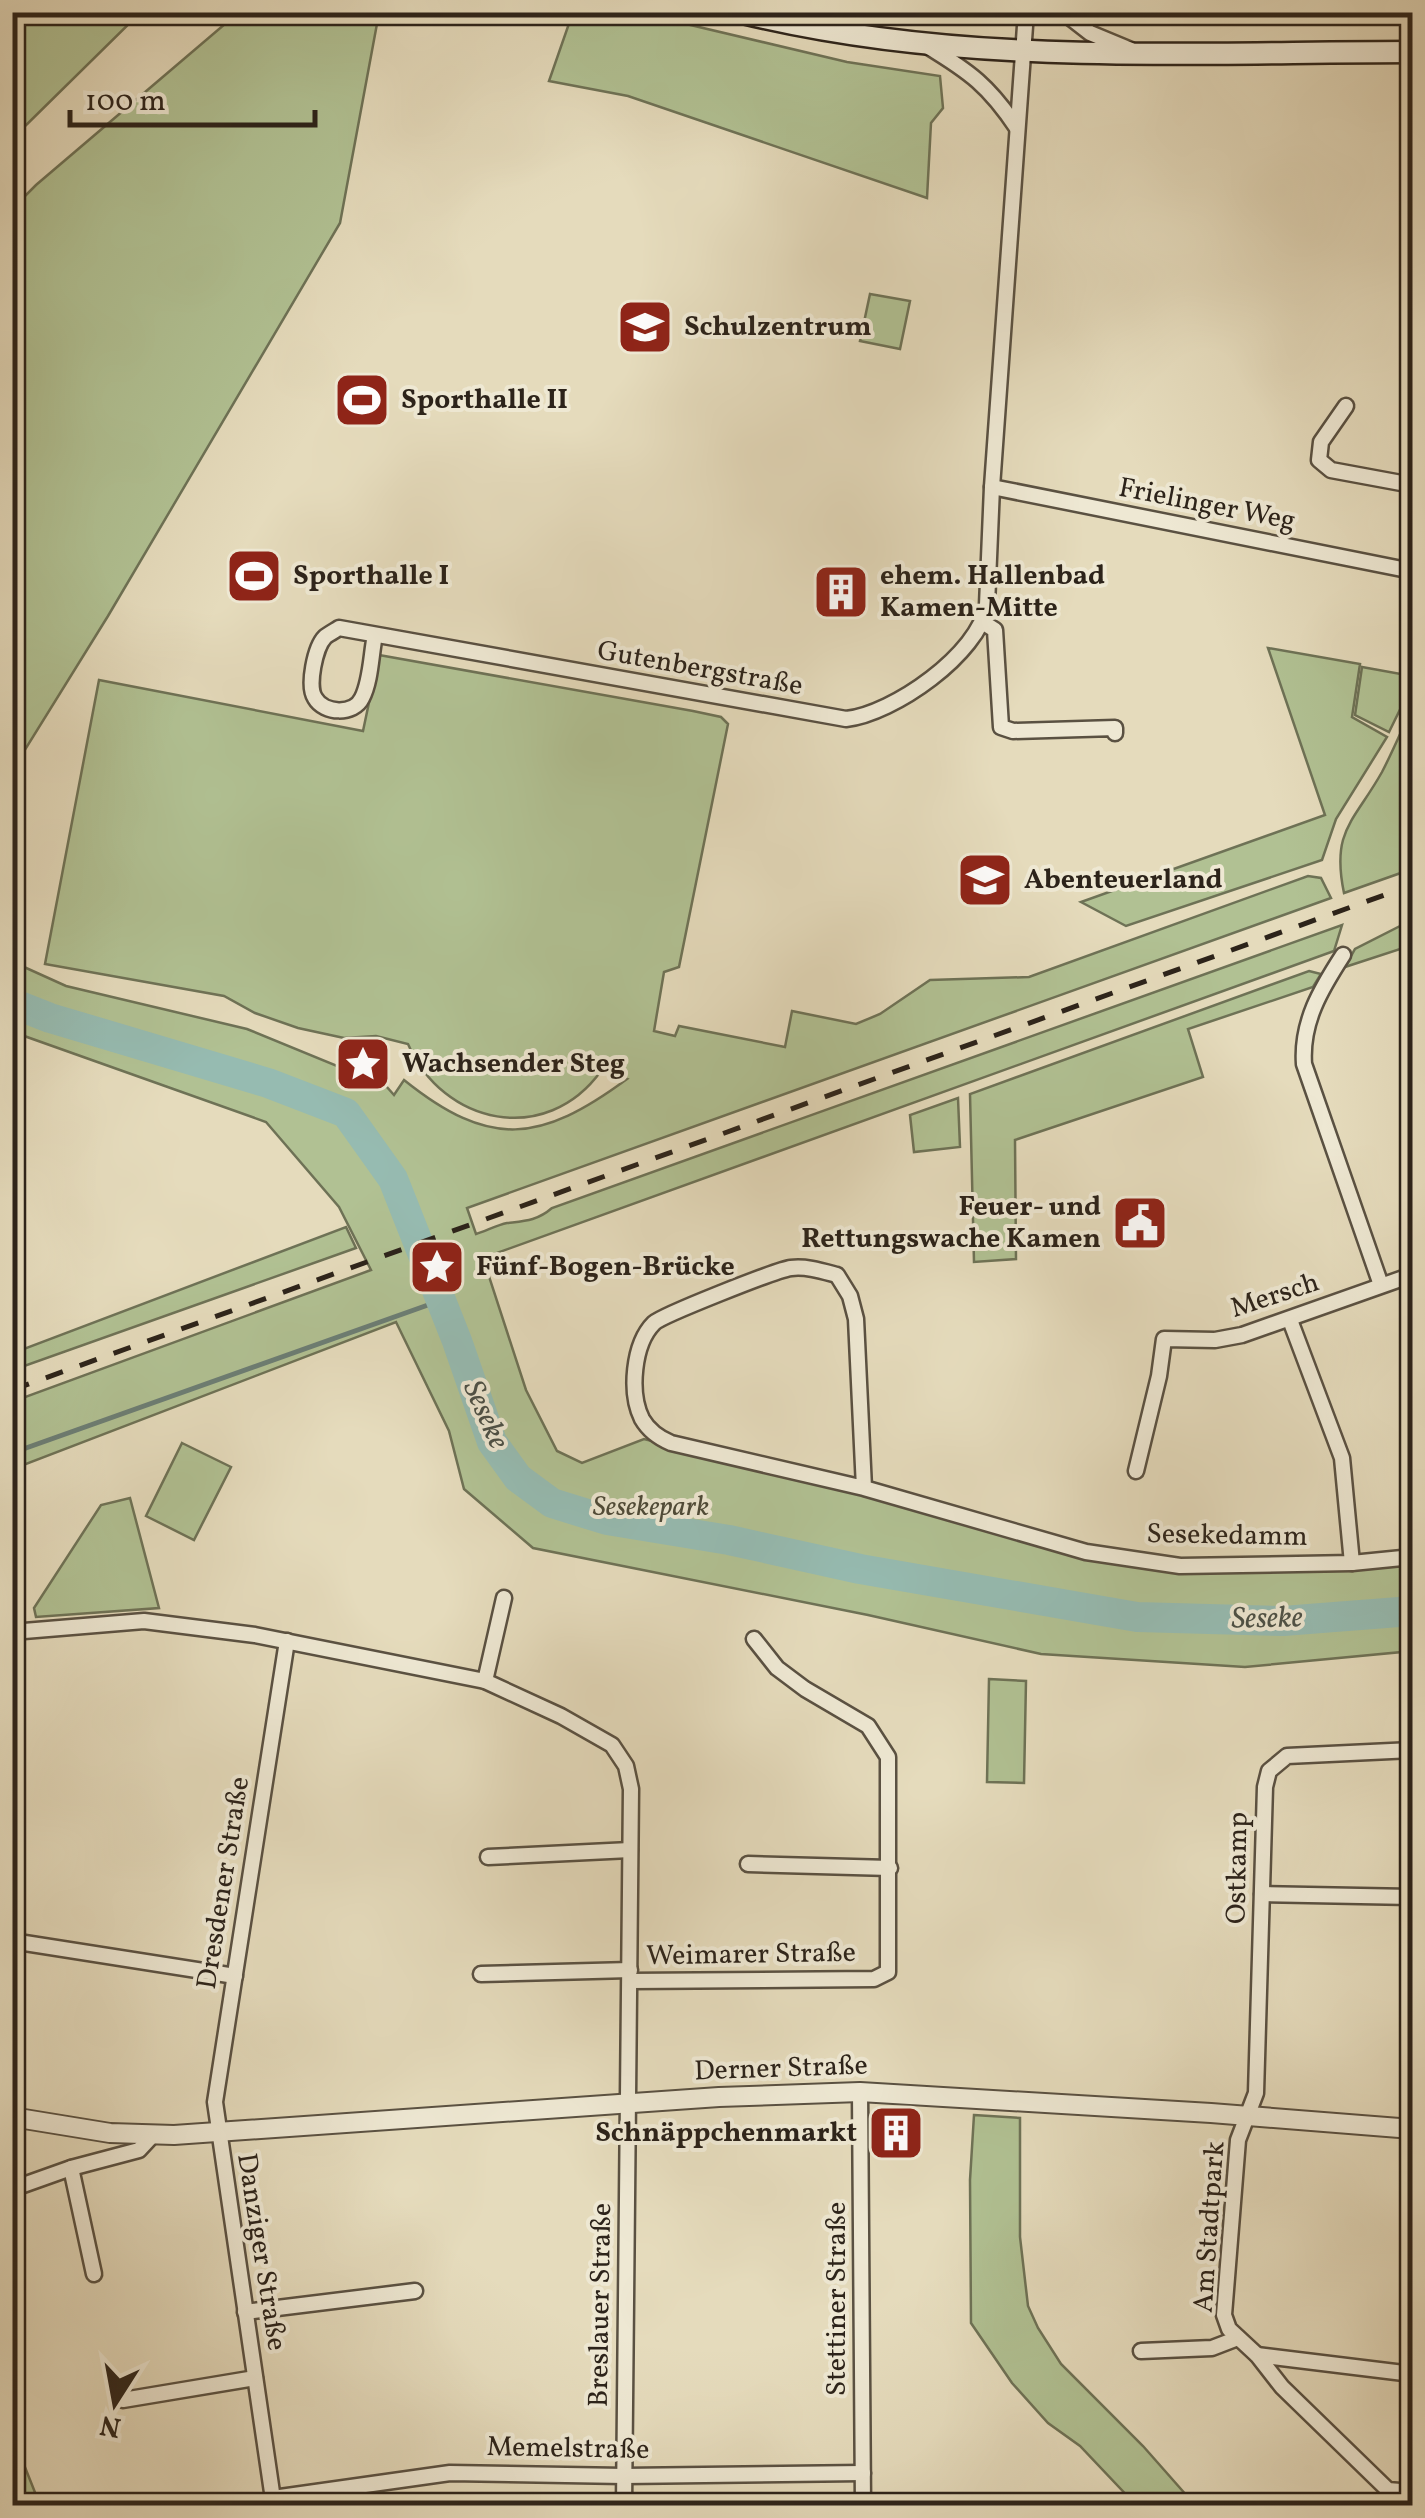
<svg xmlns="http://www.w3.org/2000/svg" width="1425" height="2518" viewBox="0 0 1425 2518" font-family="Vollkorn,serif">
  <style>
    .green { fill: #b1c193; stroke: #6e7256; stroke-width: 2.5 }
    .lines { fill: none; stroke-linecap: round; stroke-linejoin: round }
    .stream { stroke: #6c7e75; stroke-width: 5 }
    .river { stroke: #96bbb1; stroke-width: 30 }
    .minor-casing { stroke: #5a5142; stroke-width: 19 }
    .tertiary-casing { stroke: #5a5142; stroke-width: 22 }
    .secondary-casing { stroke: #2c231a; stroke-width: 25 }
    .minor { stroke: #eee8d3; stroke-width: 14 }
    .tertiary { stroke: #eee8d3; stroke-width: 18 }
    .secondary { stroke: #eee8d3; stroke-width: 20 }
    .rail { stroke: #2c231a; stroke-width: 5; stroke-dasharray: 18 18; stroke-linecap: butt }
    .labels { text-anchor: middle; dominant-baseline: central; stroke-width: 8; stroke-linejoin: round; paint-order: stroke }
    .poi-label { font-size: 28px; font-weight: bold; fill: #2c231a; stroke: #eee8d3; text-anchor: start }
    .street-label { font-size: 28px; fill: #2c231a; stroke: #eee8d3 }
    .park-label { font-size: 28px; font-style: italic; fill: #4d4a38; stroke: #eee8d3 }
    .water-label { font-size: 30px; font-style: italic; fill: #4c5147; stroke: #eee8d3 }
  </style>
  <rect width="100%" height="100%" fill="#e5dbbc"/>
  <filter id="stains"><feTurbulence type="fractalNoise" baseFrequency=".002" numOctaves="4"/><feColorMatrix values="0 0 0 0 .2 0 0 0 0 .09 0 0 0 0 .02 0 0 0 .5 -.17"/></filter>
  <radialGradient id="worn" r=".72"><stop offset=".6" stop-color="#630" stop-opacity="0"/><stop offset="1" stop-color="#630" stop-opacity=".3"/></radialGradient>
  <g class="green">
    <polygon points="13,12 140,12 140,13 13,138"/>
    <polygon points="239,12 379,13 340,223 108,616 13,769 13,208 36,185"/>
    <polygon points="573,12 656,13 682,23 847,62 940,76 943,108 931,123 927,198 628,96 549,81"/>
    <polygon points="870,294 910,301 900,349 860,341"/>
    <polygon points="1268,648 1360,664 1352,717 1387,737 1336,819 1322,860 1126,926 1081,902 1325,815"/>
    <path d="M379,655L693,711L721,717L728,724L679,967L664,972L654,1031L675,1036L679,1026L785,1047L792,1011L856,1024L880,1014L930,980L1029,977L1308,876L1321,878L1331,898L467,1208L476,1234C486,1231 497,1225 507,1223C524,1221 537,1221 552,1208L1342,925L1334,951L483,1258L526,1390L557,1451L582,1463L644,1439L1154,1567L1412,1561V1651L1245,1667L1041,1654L868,1615L533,1548L464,1489L449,1431L396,1322L13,1469V1405L25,1397L371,1270L339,1207L266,1122L13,1032V962L66,986L247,1029L386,1086L394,1095L404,1080C490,1149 540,1143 627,1079L601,1071C546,1147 443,1125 408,1044L376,1036L344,1038L298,1028L255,1013L224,996L45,964L99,680L363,731Z"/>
    <polygon points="1362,667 1412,676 1412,685 1389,732 1355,715"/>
    <path d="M1412,708V869L1344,893C1331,830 1354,822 1382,772C1393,751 1402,729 1412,708Z"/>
    <polygon points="1412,920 1412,975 1403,948 1345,967 1355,949"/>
    <polygon points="1309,971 1321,974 1313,987 1188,1029 1203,1077 1015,1140 1016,1259 974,1262 970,1094"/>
    <polygon points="958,1098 960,1147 914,1152 910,1115"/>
    <polygon points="346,1227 356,1248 13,1370 13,1353"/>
    <polygon points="182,1443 231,1467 194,1540 146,1516"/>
    <polygon points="130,1498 159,1608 36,1617 34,1608 101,1505"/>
    <polygon points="989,1679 1026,1681 1024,1783 987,1782"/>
    <polygon points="974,2115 1020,2118 1020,2237 1028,2306 1038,2328 1061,2364 1143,2446 1195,2505 1136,2505 1080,2446 1048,2423 1012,2383 971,2323 970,2180"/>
    <polygon points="13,2437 40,2505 13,2505"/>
  </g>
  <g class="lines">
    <polyline class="stream" points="12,1453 442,1300"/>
    <polyline class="river" points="12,1003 50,1018 268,1083 346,1113 393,1179 457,1341 492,1442 518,1478 552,1503 607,1520 729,1540 860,1569 1137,1617 1283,1621 1412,1611"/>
    <g class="minor-casing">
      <g id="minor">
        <polyline points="1063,12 1090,33 1131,50"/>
        <path d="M927,46C970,72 989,86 1017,128"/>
        <polyline points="1409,345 1410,386 1412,389"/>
        <polyline points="1346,406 1321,442 1319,460 1331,470 1412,485"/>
        <polyline points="992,487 1412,571"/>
        <polyline points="984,623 995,630 1001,727 1013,731 1115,728 1115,733"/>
        <path d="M375,635C371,654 371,681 362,698C354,715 324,714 315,698C307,686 315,647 325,637C327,635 336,630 339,628L846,719C893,714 979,654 987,605L992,487L1026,12"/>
        <path d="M1343,955C1321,989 1301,1022 1304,1064L1381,1285"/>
        <polyline points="1290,1320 1342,1458 1352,1563"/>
        <polyline points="1136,1471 1159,1376 1164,1339 1215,1340 1242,1335 1412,1275"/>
        <path d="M864,1488L856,1319L850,1296L837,1275C822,1271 806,1266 791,1268C776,1270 663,1315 654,1323C633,1344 629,1393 642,1419C649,1431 659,1438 671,1443L864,1488L1086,1552L1180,1566L1352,1563L1412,1557"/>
        <polyline points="12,1632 144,1621 255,1635 485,1681 561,1716 612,1745 626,1766 631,1789 624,2506"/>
        <polyline points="485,1681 504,1598"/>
        <polyline points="1412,1750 1287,1756 1269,1771 1265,1787 1256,2093 1238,2140 1224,2315 1229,2329 1257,2355 1282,2387 1388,2490 1412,2492"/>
        <polyline points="488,1857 630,1850"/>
        <polyline points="748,1864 890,1868"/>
        <polyline points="1262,1894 1412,1897"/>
        <polyline points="12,1941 235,1976"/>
        <polyline points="481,1974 630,1970"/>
        <polyline points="630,1981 874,1979 888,1972 888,1757 868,1726 805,1689 777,1668 754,1639"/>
        <polyline points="860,2092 863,2506"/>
        <polyline points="71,2168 94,2274"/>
        <polyline points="12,2189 71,2168 139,2150 152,2136"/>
        <polyline points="245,2312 415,2291"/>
        <polyline points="1141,2351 1212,2348 1238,2338"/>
        <polyline points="1257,2355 1412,2374"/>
        <polyline points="123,2400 255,2378"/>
        <polyline points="273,2498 450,2473 624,2476 863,2473"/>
        <polyline points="274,2506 215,2102 287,1641"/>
      </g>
    </g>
    <g class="tertiary-casing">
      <polyline id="tertiary" points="12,2117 110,2133 174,2135 719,2097 860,2092 1211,2113 1412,2129"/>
    </g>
    <g class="secondary-casing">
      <path id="secondary" d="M739,12C960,67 1188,52 1412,52"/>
    </g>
    <use href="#minor" class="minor"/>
    <use href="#tertiary" class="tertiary"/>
    <use href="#secondary" class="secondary"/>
    <polyline class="rail" points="12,1390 1412,885"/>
  </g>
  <defs>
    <g id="school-square" transform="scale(2.875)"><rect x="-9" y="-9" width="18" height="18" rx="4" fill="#8f2418" stroke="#eee8d3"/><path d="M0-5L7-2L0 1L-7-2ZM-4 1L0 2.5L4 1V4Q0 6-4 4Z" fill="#fff"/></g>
    <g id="stadium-square" transform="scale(2.875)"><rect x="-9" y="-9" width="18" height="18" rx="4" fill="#8f2418" stroke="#eee8d3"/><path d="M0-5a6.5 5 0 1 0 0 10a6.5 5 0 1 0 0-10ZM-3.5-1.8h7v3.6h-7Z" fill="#fff"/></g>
    <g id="building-square" transform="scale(2.875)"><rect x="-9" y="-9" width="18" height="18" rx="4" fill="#8f2418" stroke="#eee8d3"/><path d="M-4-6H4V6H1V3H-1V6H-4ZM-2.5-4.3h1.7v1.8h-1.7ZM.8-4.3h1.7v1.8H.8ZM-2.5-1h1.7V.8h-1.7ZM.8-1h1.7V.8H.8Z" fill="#fff"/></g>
    <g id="sight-square" transform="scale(2.875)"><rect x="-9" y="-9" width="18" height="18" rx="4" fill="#8f2418" stroke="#eee8d3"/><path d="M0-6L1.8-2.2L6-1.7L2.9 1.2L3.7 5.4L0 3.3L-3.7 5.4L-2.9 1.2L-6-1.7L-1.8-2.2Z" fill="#fff"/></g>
    <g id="civic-square" transform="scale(2.875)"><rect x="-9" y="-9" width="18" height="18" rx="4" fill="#8f2418" stroke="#eee8d3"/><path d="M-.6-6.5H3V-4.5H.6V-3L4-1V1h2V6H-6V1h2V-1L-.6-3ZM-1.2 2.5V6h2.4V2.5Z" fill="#fff"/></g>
  </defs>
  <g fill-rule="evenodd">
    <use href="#school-square" x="645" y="327"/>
    <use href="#stadium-square" x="362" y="400"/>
    <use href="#stadium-square" x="254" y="576"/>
    <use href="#building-square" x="841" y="592"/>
    <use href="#school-square" x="985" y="880"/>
    <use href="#sight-square" x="363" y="1064"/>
    <use href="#civic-square" x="1140" y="1223"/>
    <use href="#sight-square" x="437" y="1267"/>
    <use href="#building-square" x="896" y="2133"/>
  </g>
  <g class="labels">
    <g class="poi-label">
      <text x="684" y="327">Schulzentrum</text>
      <text x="401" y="400">Sporthalle II</text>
      <text x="293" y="576">Sporthalle I</text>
      <text x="880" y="576">ehem. Hallenbad<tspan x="880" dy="32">Kamen-Mitte</tspan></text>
      <text x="1024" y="880">Abenteuerland</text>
      <text x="402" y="1064">Wachsender Steg</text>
      <text x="1101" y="1207" text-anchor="end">Feuer- und<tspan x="1101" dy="32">Rettungswache Kamen</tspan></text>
      <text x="476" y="1267">Fünf-Bogen-Brücke</text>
      <text x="857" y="2133" text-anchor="end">Schnäppchenmarkt</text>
    </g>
    <g class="street-label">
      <text transform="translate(1207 505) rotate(11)">Frielinger Weg</text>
      <text transform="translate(700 669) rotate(10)">Gutenbergstraße</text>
      <text transform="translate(1275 1296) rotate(-18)">Mersch</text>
      <text transform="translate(1227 1536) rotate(1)">Sesekedamm</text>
      <text transform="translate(1238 1868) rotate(-89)">Ostkamp</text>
      <text transform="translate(224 1883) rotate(-81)">Dresdener Straße</text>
      <text transform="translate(751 1955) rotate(-1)">Weimarer Straße</text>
      <text transform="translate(781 2069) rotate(-2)">Derner Straße</text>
      <text transform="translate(1210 2227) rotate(-86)">Am Stadtpark</text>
      <text transform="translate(261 2252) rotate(81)">Danziger Straße</text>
      <text transform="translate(837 2299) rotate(-90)">Stettiner Straße</text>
      <text transform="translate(601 2305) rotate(-89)">Breslauer Straße</text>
      <text transform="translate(568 2449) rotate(1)">Memelstraße</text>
    </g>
    <g class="park-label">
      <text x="651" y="1507">Sesekepark</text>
    </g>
    <g class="water-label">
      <text transform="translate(485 1415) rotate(66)">Seseke</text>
      <text transform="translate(1267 1619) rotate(-1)">Seseke</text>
    </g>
  </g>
  <rect width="1425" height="2518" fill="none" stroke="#e5dbbc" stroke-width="50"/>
  <rect x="15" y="15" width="1395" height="2488" fill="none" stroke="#2c231a" stroke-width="5"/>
  <rect x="25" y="25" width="1375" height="2468" fill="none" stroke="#2c231a" stroke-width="2.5"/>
  <g transform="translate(115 2403) rotate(191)" stroke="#eee8d3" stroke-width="8" paint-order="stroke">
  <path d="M0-8L18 38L0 25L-18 38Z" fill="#2c231a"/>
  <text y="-15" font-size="28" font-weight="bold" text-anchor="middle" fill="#2c231a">N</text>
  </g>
  <path d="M70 110v15h245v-15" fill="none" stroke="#2c231a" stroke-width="5"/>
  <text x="85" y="110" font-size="30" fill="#2c231a" stroke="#eee8d3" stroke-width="8" paint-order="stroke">100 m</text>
  <rect width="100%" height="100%" filter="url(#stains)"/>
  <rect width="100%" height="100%" fill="url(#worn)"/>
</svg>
